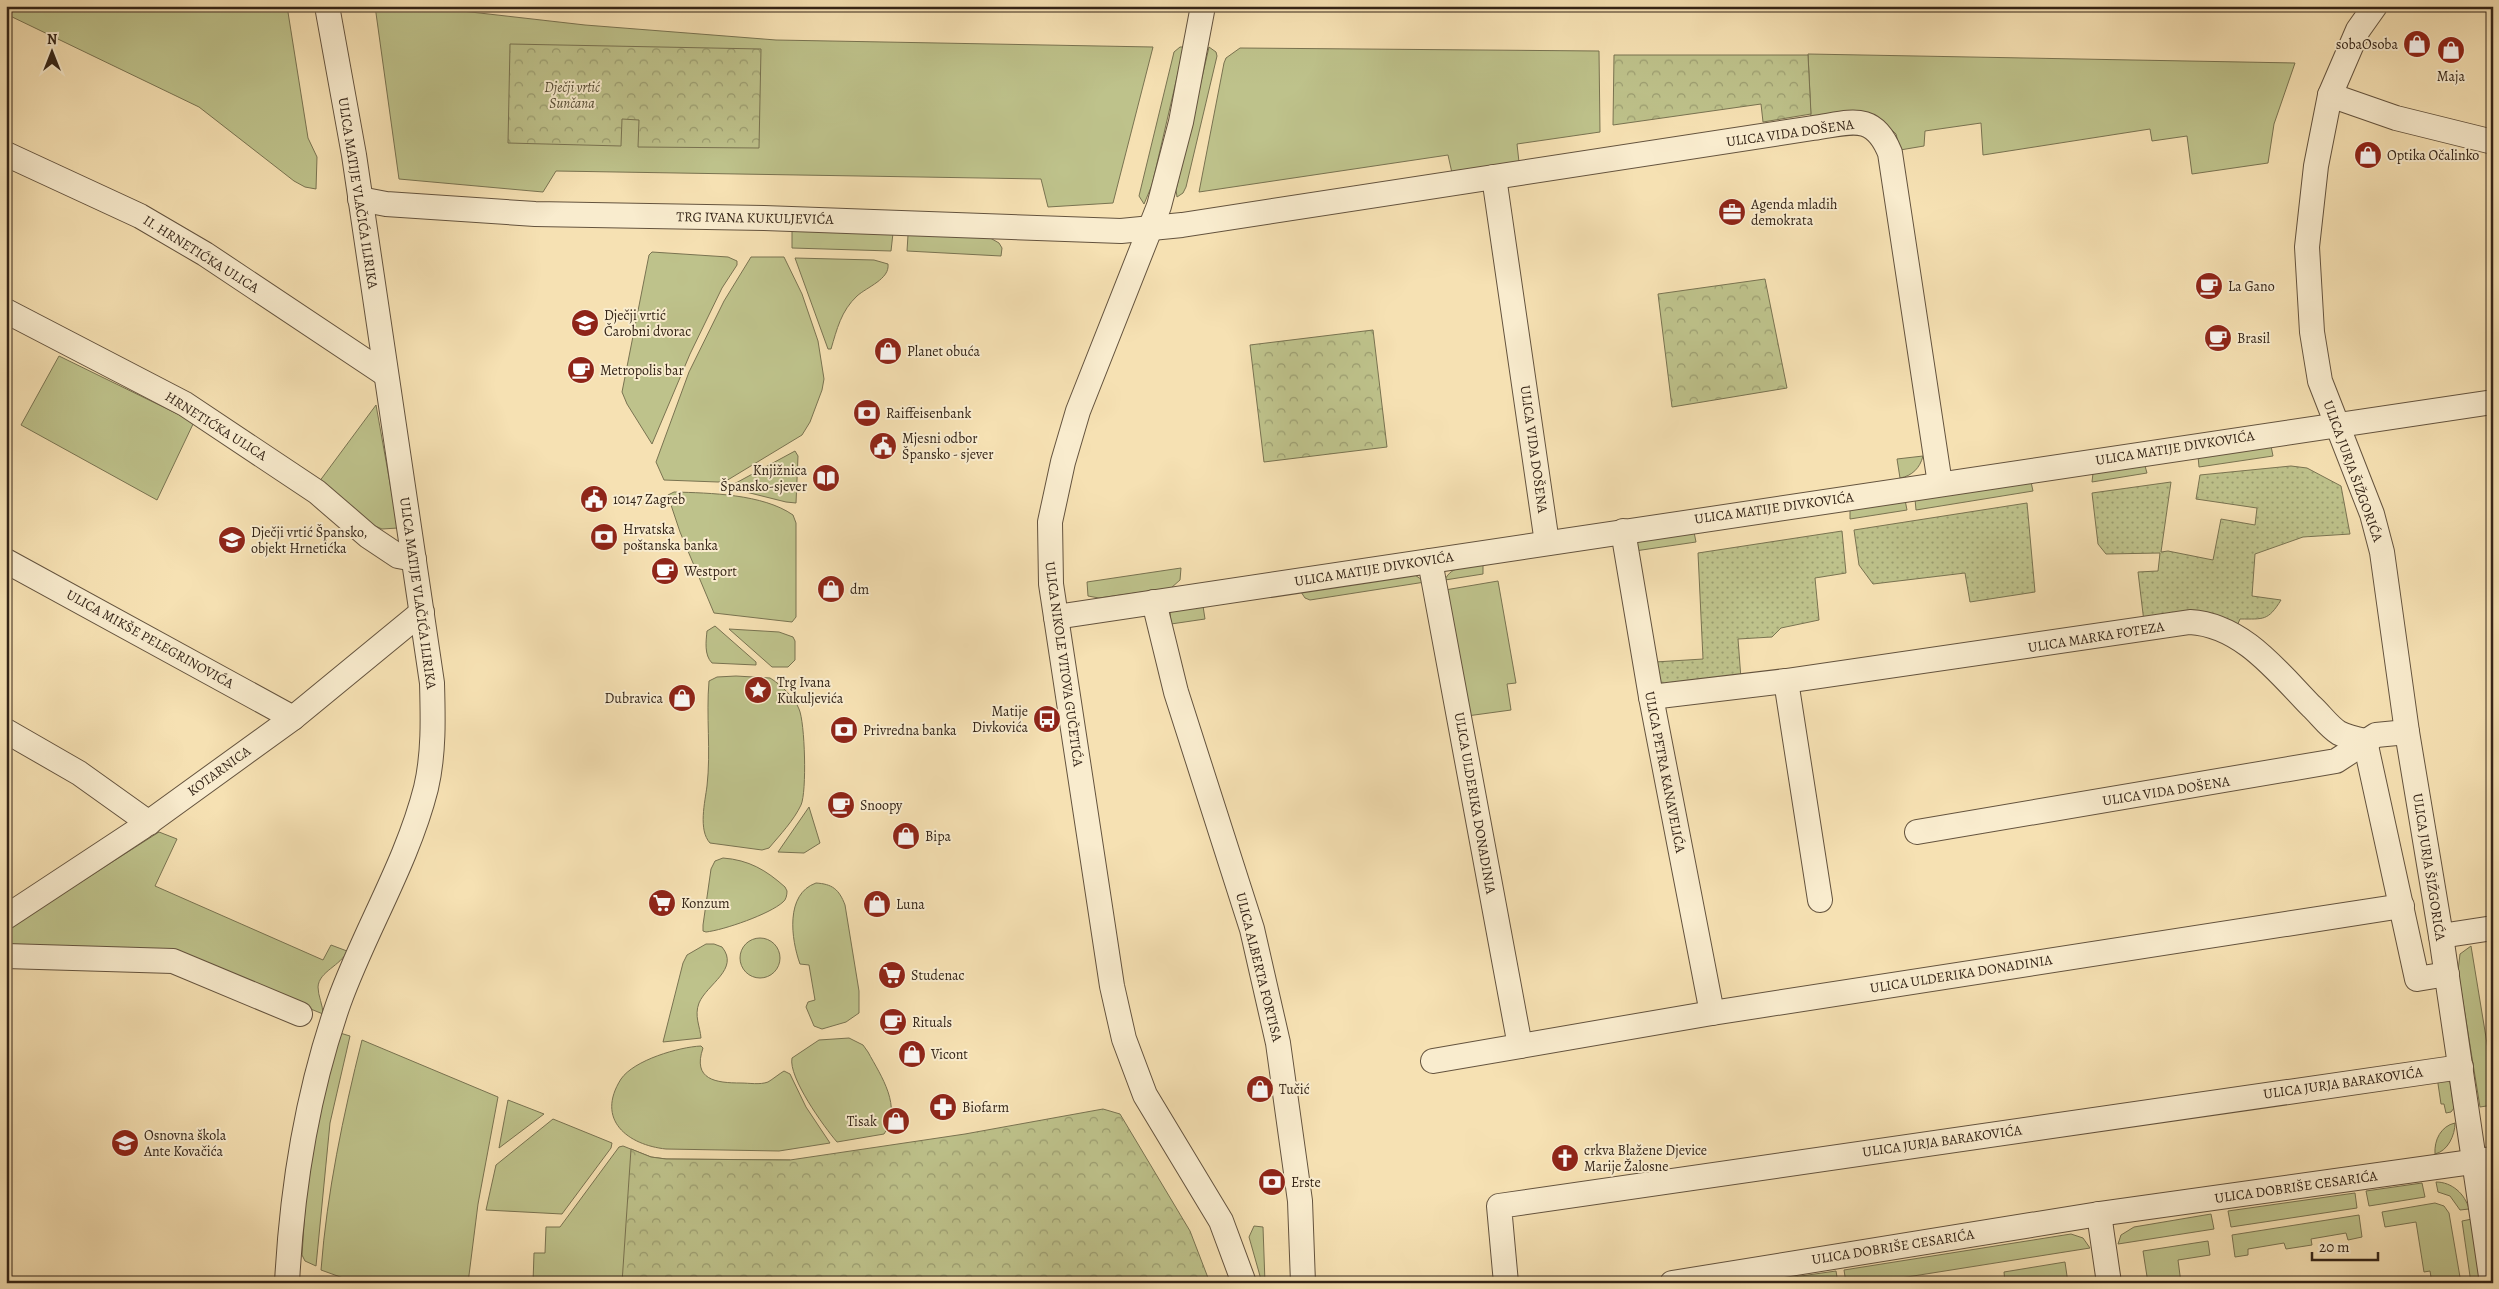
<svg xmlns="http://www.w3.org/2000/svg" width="2499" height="1289" viewBox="0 0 2499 1289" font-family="Alegreya,serif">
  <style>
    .grass { fill: #bec28b; stroke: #797351 }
    .park { fill: url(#park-crowns); stroke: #797351 }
    .garden { fill: url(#garden-dots); stroke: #797351 }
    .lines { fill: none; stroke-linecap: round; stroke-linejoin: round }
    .minor-casing { stroke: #64533e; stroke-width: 26 }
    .minor { stroke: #f9ecce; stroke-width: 24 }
    .labels { text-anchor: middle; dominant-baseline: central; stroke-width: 4; stroke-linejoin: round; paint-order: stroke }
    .poi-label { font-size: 14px; fill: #342417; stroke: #f9ecce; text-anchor: start }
    .park-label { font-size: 14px; font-style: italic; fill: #564c34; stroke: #f9ecce }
    .street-label { font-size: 14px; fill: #342417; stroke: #f9ecce }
  </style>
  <defs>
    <pattern id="park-crowns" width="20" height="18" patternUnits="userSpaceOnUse" patternTransform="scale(1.25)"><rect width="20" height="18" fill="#bec28b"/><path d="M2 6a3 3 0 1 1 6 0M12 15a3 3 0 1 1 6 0" fill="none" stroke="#9b9d71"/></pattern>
    <pattern id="garden-dots" width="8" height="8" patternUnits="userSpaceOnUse" patternTransform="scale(1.25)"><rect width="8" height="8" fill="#bec28b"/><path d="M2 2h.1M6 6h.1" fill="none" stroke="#9b9d71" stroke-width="1.8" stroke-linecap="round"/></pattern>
  </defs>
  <rect width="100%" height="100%" fill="#f6e1b3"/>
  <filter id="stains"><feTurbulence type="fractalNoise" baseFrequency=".004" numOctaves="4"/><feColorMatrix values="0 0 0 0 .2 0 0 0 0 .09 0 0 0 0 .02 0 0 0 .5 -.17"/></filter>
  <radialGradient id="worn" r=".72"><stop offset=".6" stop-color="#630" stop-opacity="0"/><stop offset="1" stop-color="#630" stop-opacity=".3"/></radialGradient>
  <g class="grass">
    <polygon points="6,6 287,6 308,138 317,157 316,189 305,187 294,181 199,107 6,14"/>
    <polygon points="375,6 418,6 585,25 776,40 1153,47 1113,203 1048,207 1041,179 556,171 543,192 399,179"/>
    <polygon points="1180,47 1184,47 1152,185 1144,204 1139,196 1174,52"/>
    <polygon points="1209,47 1216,52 1217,56 1186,187 1183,193 1177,197 1176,190"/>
    <polygon points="1240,48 1599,51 1600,132 1517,144 1519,162 1452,173 1448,155 1199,192 1224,63 1226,58"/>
    <polygon points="1808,54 2295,63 2274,124 2268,163 2192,174 2187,136 2152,141 2150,129 1983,155 1981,123 1925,131 1924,146 1900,150 1896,134 1883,121 1811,118"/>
    <polygon points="792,229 893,233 891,251 792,248"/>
    <polygon points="908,235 985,235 999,243 1002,248 1001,256 907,251"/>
    <polygon points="652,252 728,257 737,261 737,265 722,288 690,354 652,444 627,404 622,392 649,255"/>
    <polygon points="751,257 784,257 802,294 818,341 824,379 822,390 810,422 802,435 726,481 718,482 664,480 656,462 689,372 724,301"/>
    <path d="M795,258L874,260L888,264C890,279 867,287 857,296C841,311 837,329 831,349H828Z"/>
    <polygon points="59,356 194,422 157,500 21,425"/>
    <polygon points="376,405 398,528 382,529 373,525 319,482"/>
    <polygon points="2271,446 2273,456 2199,467 2198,456"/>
    <polygon points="795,451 798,456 796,503 786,502 734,489 734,484"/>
    <path d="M1923,456C1920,468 1912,476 1900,478L1897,459Z"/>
    <polygon points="2145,466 2147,473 2092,482 2093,473"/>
    <polygon points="2031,482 2033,491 1916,510 1915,499"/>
    <path d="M674,492C710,493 763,494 793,515L796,523V617L792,622L714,613L680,532L669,499L668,495Z"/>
    <polygon points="1905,500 1907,510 1850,519 1850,509"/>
    <polygon points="1694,532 1696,542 1635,551 1634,541"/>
    <path d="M1483,564V574L1445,580C1451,565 1469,567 1483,564Z"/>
    <polygon points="1181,568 1180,580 1171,588 1099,598 1088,596 1087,582"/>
    <polygon points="1415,575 1425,582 1310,600 1305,598 1301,592"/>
    <polygon points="1498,581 1516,683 1507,684 1511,710 1467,716 1445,590"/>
    <polygon points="1203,606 1205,619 1171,624 1170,612"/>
    <path d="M715,626L756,662V665L712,663C704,655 706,641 707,631Z"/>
    <polygon points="729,629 779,632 793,637 795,641 795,660 788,667 772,667"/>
    <path d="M736,676L770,678C780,684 795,698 799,709C805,722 807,792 801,805C794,820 780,835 769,848L762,850L710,843C698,830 705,802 707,786C711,751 706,716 709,681L717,677Z"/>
    <polygon points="809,807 820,843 804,853 778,852"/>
    <path d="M159,832L177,839L155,886L323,960L331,945L347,951C341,966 319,971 318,987C318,996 323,1005 323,1014L192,961L6,948V930Z"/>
    <path d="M723,858C749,860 766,870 785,887L787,891C787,895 786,900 783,902C770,914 724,930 706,932L703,931V925L711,869L715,861Z"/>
    <path d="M816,883C832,884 839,889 845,905L859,991V1013L846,1022L822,1029L814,1026L806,1007L808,1002L815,1000L809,965L800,964C791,939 785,894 816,883Z"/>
    <circle cx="760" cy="958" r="20"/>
    <path d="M706,944H714L722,947C740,969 707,984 699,1003C694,1016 700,1026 701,1038L663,1042L683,963L687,955Z"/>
    <polygon points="2471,946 2493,1080 2493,1105 2480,1107 2458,971 2460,954"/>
    <polygon points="340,1033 350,1036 330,1123 316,1266 305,1261 302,1255 306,1193 317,1123"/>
    <path d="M849,1038L863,1045L868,1052C881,1076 903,1107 884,1134L837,1142C824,1127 788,1077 792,1058L819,1040Z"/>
    <path d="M362,1040L498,1097L478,1204L468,1283H357L321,1270C327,1192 343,1116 362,1040Z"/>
    <path d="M701,1046L703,1048C692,1080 716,1083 741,1083C749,1083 760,1085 768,1082C773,1079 779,1074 784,1071L790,1074L806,1107L830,1143L779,1151L666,1149C628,1145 595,1120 621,1079C634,1060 679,1047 701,1046Z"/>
    <polygon points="2449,1075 2454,1108 2451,1112 2446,1113 2444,1104 2441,1104 2437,1077"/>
    <polygon points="508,1100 544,1114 499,1148"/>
    <polygon points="553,1119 612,1143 611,1148 562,1214 486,1210 496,1165"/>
    <path d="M2455,1123C2455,1135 2448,1151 2435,1154C2434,1140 2441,1126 2455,1123Z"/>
    <polygon points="623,1146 651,1157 666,1159 790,1160 938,1283 533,1283 534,1253 545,1253 546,1227 560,1227 619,1147"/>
    <path d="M2436,1182C2452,1182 2465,1194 2469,1209L2460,1210L2450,1196L2438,1192Z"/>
    <polygon points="2422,1183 2425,1197 2369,1206 2366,1191"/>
    <polygon points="2355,1193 2357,1208 2231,1227 2228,1211"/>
    <polygon points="2435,1203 2444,1206 2449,1213 2461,1283 2432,1283 2430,1271 2424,1272 2416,1222 2385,1227 2382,1212"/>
    <polygon points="2211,1214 2214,1229 2118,1244 2121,1235 2134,1227"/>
    <polygon points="2359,1215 2362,1237 2348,1240 2346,1233 2311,1239 2312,1245 2286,1249 2284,1243 2248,1249 2248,1255 2235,1257 2232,1235"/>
    <polygon points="2472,1219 2480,1283 2471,1283 2462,1221"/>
    <polygon points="1254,1226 1263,1227 1265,1283 1262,1283 1249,1237"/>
    <polygon points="2071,1234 2083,1238 2090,1248 1869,1283 1846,1283 1844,1270"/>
    <polygon points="2208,1241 2210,1255 2178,1260 2181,1283 2148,1283 2143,1251"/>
    <polygon points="2065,1262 2068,1283 2038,1283 2038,1280 2005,1283 2004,1272"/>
    <polygon points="1836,1271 1838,1283 1780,1283 1780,1279"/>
  </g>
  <g class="park">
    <polygon points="510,44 761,49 759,148 638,147 639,120 622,119 621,146 508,143"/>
    <polygon points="1614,55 1808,55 1811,114 1763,122 1761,104 1613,125"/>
    <polygon points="1765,279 1787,388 1672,407 1658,294"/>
    <polygon points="1373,330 1387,447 1264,462 1250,345"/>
    <polygon points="1103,1109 1120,1114 1190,1231 1210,1283 622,1283 631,1149 651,1157 666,1159 790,1160 965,1134"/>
  </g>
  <g class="garden">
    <path d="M2291,466L2307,468L2341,486L2350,534L2303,537L2255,554L2252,596L2281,600C2268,621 2264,619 2240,619L2237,626L2144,622L2138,572L2158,571L2160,553L2106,554L2098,544L2092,493L2171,482L2161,552L2168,551L2213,560L2221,519L2255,525L2257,508L2196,499L2200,475Z"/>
    <polygon points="2027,503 2035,592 1970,602 1965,573 1873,584 1859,565 1854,530"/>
    <polygon points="1842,531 1846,573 1815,578 1819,620 1781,628 1772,637 1738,639 1741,679 1663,687 1660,683 1655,662 1703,659 1698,553"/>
  </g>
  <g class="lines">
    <g class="minor-casing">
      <g id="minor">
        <polyline points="1203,6 1181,122 1159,206 1078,411 1063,462 1050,522 1051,584 1112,986 1124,1039 1145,1095 1221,1221 1244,1283"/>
        <polyline points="2375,6 2358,30 2330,95 2316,166 2307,247 2312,332 2320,381 2372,514 2382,552 2407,732 2441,936 2492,1283"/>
        <polyline points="2330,95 2396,118 2493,142"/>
        <polyline points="6,154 140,216 205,254 385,374"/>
        <polyline points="1494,177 1547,543"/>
        <path d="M360,199L386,204L535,214L764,218L1121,231L1182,225L1813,128C1850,123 1873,111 1890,153L1940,484"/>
        <polyline points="6,311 185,404 317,492 368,536 398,556 414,559"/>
        <polyline points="1623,531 1651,697 1712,1013"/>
        <polyline points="6,561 293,718"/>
        <polyline points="1430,561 1520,1046"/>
        <polyline points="1154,602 1176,692 1252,929 1278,1043 1300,1201 1303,1283"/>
        <polyline points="1056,617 2493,402"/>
        <polyline points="1786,681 1820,900"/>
        <path d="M1651,697L1786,681L2190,622C2242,625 2277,671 2311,706C2320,714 2329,727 2339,733C2347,737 2356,739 2365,741"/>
        <polyline points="6,731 79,773 149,823"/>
        <polyline points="2365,741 2417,979 2447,974"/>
        <polyline points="1917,832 2336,761 2376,735 2407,732"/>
        <polyline points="6,917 141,828 293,718 422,612"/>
        <polyline points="2441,936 2493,928"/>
        <polyline points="6,956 173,961 300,1014"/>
        <polyline points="1433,1061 1712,1013 2402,906"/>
        <polyline points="2099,1214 2109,1283"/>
        <path d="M287,1283C292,1186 307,1093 339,1002C365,930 407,863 426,788C434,754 433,718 432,683L354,155L327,6"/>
        <polyline points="1506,1283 1499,1206 2461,1067"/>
        <polyline points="1672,1283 2099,1214 2493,1159"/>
      </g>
    </g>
    <use href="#minor" class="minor"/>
  </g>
  <defs>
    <g id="shop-disc" transform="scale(1.4375)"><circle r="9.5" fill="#8f2418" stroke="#f9ecce"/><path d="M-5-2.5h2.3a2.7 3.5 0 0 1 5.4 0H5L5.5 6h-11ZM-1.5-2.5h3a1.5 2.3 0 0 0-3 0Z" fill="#fff"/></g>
    <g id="office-disc" transform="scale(1.4375)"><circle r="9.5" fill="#8f2418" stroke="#f9ecce"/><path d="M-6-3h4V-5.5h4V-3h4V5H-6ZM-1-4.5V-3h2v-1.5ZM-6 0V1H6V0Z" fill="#fff"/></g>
    <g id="cafe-disc" transform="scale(1.4375)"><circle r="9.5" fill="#8f2418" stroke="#f9ecce"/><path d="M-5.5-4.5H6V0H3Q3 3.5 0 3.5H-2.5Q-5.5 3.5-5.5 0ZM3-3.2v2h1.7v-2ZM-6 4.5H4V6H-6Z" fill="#fff"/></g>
    <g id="school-disc" transform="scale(1.4375)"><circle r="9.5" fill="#8f2418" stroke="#f9ecce"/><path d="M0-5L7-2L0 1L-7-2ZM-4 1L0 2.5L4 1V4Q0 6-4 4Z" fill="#fff"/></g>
    <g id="bank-disc" transform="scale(1.4375)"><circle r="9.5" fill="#8f2418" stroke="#f9ecce"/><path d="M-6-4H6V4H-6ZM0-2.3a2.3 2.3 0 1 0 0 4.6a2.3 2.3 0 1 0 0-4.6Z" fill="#fff"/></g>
    <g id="civic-disc" transform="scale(1.4375)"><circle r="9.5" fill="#8f2418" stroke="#f9ecce"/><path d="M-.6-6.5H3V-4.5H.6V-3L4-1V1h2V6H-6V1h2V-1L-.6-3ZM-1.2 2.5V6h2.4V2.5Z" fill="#fff"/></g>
    <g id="library-disc" transform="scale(1.4375)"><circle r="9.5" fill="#8f2418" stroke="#f9ecce"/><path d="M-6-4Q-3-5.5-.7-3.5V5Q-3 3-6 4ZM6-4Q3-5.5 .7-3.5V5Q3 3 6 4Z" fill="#fff"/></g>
    <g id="sight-disc" transform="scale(1.4375)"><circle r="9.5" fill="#8f2418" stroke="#f9ecce"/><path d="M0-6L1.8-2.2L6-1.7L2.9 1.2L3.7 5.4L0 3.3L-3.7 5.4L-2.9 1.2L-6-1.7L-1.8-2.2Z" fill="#fff"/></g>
    <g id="bus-disc" transform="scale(1.4375)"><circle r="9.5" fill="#8f2418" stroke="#f9ecce"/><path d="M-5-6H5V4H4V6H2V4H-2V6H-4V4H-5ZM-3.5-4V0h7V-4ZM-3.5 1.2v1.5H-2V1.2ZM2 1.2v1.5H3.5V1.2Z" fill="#fff"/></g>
    <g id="supermarket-disc" transform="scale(1.4375)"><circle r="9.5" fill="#8f2418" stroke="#f9ecce"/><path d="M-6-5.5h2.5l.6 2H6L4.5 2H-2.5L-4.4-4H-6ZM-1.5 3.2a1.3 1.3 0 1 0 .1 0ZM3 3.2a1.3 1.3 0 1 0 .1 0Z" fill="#fff"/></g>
    <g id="pharmacy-disc" transform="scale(1.4375)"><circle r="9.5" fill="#8f2418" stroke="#f9ecce"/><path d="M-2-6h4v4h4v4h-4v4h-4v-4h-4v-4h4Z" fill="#fff"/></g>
    <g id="church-disc" transform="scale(1.4375)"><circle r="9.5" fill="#8f2418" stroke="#f9ecce"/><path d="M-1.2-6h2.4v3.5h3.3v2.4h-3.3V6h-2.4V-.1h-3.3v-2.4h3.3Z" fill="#fff"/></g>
  </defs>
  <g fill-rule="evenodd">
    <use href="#shop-disc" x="2417" y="44"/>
    <use href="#shop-disc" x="2451" y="50"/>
    <use href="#shop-disc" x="2368" y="155"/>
    <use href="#office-disc" x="1732" y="212"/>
    <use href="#cafe-disc" x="2209" y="286"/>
    <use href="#school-disc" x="585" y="323"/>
    <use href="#cafe-disc" x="2218" y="338"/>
    <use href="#shop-disc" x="888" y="351"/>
    <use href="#cafe-disc" x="581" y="370"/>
    <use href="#bank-disc" x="867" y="413"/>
    <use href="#civic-disc" x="883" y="446"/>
    <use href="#library-disc" x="826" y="478"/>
    <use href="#civic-disc" x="594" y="499"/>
    <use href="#bank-disc" x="604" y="537"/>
    <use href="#school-disc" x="232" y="540"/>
    <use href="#cafe-disc" x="665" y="571"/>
    <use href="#shop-disc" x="831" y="589"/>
    <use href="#sight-disc" x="758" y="690"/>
    <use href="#shop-disc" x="682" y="698"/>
    <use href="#bus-disc" x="1047" y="719"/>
    <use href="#bank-disc" x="844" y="730"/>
    <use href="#cafe-disc" x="841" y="805"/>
    <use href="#shop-disc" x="906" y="836"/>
    <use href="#supermarket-disc" x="662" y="903"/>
    <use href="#shop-disc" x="877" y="904"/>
    <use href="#supermarket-disc" x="892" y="975"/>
    <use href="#cafe-disc" x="893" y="1022"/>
    <use href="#shop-disc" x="912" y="1054"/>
    <use href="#shop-disc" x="1260" y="1089"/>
    <use href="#pharmacy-disc" x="943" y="1107"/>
    <use href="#shop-disc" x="896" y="1121"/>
    <use href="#school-disc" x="125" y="1143"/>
    <use href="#church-disc" x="1565" y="1158"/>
    <use href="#bank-disc" x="1272" y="1182"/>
  </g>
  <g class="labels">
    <g class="poi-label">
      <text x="2398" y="44" text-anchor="end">sobaOsoba</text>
      <text x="2451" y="76" text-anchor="middle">Maja</text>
      <text x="2387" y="155">Optika Očalinko</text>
      <text x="1751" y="204">Agenda mladih<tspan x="1751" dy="16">demokrata</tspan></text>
      <text x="2228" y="286">La Gano</text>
      <text x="604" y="315">Dječji vrtić<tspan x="604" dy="16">Čarobni dvorac</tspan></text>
      <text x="2237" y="338">Brasil</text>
      <text x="907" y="351">Planet obuća</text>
      <text x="600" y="370">Metropolis bar</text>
      <text x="886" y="413">Raiffeisenbank</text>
      <text x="902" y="438">Mjesni odbor<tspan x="902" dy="16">Špansko - sjever</tspan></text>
      <text x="807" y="470" text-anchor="end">Knjižnica<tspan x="807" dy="16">Špansko-sjever</tspan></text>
      <text x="613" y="499">10147 Zagreb</text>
      <text x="623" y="529">Hrvatska<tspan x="623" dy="16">poštanska banka</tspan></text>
      <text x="251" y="532">Dječji vrtić Špansko,<tspan x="251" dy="16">objekt Hrnetićka</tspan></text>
      <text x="684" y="571">Westport</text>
      <text x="850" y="589">dm</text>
      <text x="777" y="682">Trg Ivana<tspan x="777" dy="16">Kukuljevića</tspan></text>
      <text x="663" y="698" text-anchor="end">Dubravica</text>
      <text x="1028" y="711" text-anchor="end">Matije<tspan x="1028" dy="16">Divkovića</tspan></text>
      <text x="863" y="730">Privredna banka</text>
      <text x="860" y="805">Snoopy</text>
      <text x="925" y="836">Bipa</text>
      <text x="681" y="903">Konzum</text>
      <text x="896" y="904">Luna</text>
      <text x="911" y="975">Studenac</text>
      <text x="912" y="1022">Rituals</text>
      <text x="931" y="1054">Vicont</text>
      <text x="1279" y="1089">Tučić</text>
      <text x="962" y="1107">Biofarm</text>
      <text x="877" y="1121" text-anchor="end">Tisak</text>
      <text x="144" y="1135">Osnovna škola<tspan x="144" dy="16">Ante Kovačića</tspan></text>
      <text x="1584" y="1150">crkva Blažene Djevice<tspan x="1584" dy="16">Marije Žalosne</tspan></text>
      <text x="1291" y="1182">Erste</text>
    </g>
    <g class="park-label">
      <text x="572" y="87">Dječji vrtić<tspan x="572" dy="16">Sunčana</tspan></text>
    </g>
    <g class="street-label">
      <text transform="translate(1790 133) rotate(-8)">ULICA VIDA DOŠENA</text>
      <text transform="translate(358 193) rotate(81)">ULICA MATIJE VLAČIĆA ILIRIKA</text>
      <text transform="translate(755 218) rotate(1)">TRG IVANA KUKULJEVIĆA</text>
      <text transform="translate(201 254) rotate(32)">II. HRNETIĆKA ULICA</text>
      <text transform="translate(216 426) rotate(32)">HRNETIĆKA ULICA</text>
      <text transform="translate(2175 448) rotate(-9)">ULICA MATIJE DIVKOVIĆA</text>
      <text transform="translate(1534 449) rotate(82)">ULICA VIDA DOŠENA</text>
      <text transform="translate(2353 471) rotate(70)">ULICA JURJA ŠIŽGORIĆA</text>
      <text transform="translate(1774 508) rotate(-8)">ULICA MATIJE DIVKOVIĆA</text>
      <text transform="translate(1374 569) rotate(-9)">ULICA MATIJE DIVKOVIĆA</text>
      <text transform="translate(418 593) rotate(82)">ULICA MATIJE VLAČIĆA ILIRIKA</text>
      <text transform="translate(2096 637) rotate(-9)">ULICA MARKA FOTEZA</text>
      <text transform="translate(150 639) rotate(29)">ULICA MIKŠE PELEGRINOVIĆA</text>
      <text transform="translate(1064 664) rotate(82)">ULICA NIKOLE VITOVA GUČETIĆA</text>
      <text transform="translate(219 771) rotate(-36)">KOTARNICA</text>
      <text transform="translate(1665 772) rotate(79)">ULICA PETRA KANAVELIĆA</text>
      <text transform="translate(2166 791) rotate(-9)">ULICA VIDA DOŠENA</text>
      <text transform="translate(1475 803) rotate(80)">ULICA ULDERIKA DONADINIA</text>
      <text transform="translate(2429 867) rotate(81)">ULICA JURJA ŠIŽGORIĆA</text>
      <text transform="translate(1259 967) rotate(76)">ULICA ALBERTA FORTISA</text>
      <text transform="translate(1961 974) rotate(-9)">ULICA ULDERIKA DONADINIA</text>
      <text transform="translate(2343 1083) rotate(-8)">ULICA JURJA BARAKOVIĆA</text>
      <text transform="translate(1942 1141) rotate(-8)">ULICA JURJA BARAKOVIĆA</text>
      <text transform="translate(2296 1187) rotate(-8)">ULICA DOBRIŠE CESARIĆA</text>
      <text transform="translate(1893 1247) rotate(-9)">ULICA DOBRIŠE CESARIĆA</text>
    </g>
  </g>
  <rect width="2499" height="1289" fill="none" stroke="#f6e1b3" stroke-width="25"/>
  <rect x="8" y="8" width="2484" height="1274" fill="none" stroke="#342417" stroke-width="2.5"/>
  <rect x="12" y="12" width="2474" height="1264" fill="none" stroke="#342417"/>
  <g transform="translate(52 52)" stroke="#f9ecce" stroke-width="4" paint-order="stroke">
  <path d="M0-4L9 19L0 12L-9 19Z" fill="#342417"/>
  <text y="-8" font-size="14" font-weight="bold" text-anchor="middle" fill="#342417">N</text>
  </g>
  <path d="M2312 1252v8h66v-8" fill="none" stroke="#342417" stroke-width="2.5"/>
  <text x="2319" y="1252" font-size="15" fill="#342417" stroke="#f9ecce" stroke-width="4" paint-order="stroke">20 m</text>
  <rect width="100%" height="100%" filter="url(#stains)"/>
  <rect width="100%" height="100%" fill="url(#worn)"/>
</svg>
